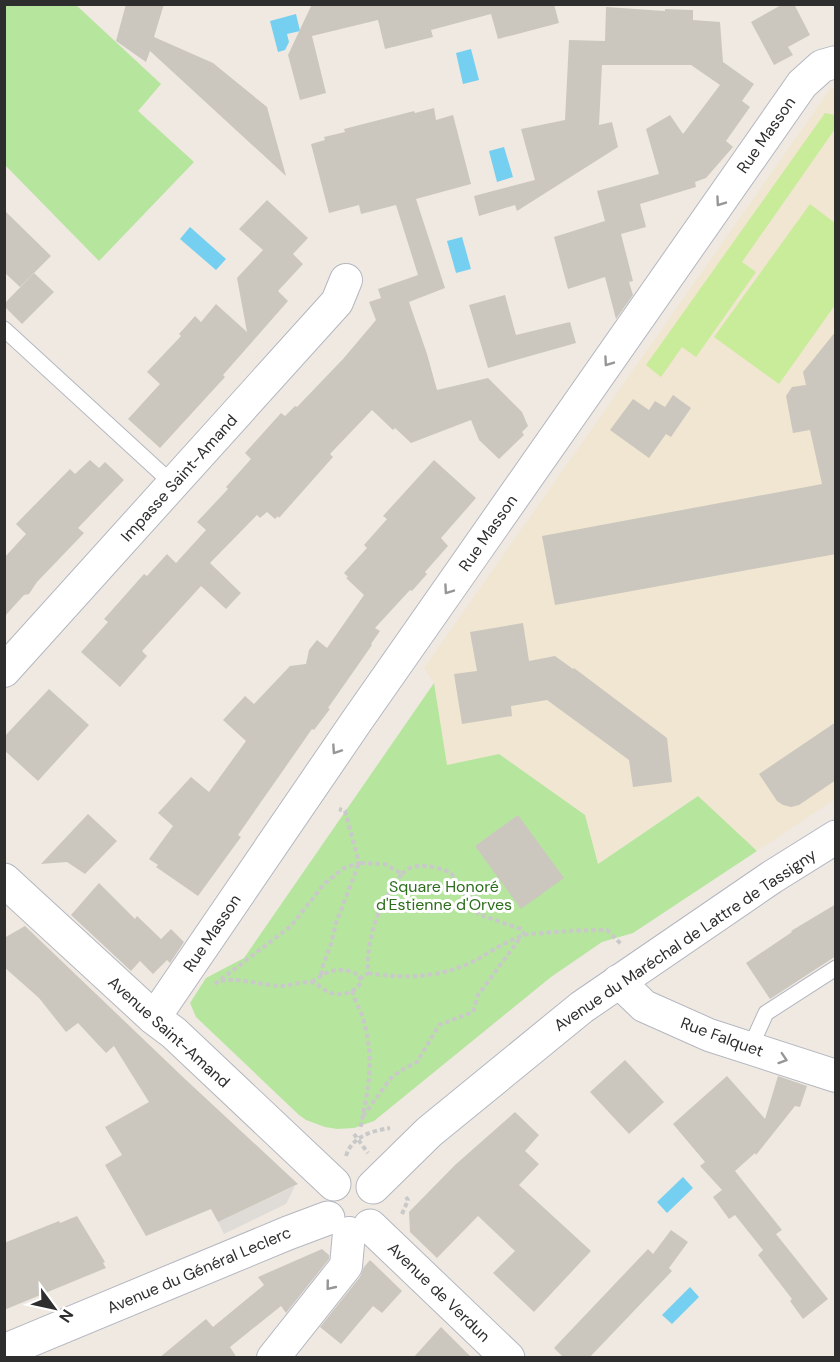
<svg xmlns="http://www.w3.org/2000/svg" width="840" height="1362" viewBox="0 0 840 1362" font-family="'DM Sans',sans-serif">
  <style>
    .education { fill: #f0e6d1 }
    .green { fill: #b6e59e }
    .pitch { fill: #c9ec9a }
    .plaza { fill: #dfdcd8 }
    .water { fill: #75cff0 }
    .building { fill: #cbc7bf }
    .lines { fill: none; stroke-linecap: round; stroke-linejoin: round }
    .lane-casing { stroke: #b4b7c1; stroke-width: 17 }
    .street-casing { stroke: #b4b7c1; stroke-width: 34 }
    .secondary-casing { stroke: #b4b7c1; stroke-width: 35 }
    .path { stroke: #c9c9c9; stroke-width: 4; stroke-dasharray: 4.5 3; stroke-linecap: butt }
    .lane { stroke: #fff; stroke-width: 15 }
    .street { stroke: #fff; stroke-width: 32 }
    .secondary { stroke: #fff; stroke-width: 33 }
    .oneway { stroke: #969696 }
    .labels { text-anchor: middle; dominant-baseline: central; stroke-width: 6; stroke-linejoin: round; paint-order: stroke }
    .street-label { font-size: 16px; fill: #2e2e2e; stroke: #fff }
    .park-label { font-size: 16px; fill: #2c6e1b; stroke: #fff }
  </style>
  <rect width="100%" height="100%" fill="#efe9e1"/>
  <polygon class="education" points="831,88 835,89 835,799 757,851 697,796 598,864 585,815 499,754 447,765 434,683 424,668"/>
  <g class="green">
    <polygon points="4,5 76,5 161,84 138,111 194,162 99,261 5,165"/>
    <polygon points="434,683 447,765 499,754 585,815 598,864 698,796 757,851 633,933 602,942 551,977 374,1121 354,1128 337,1129 325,1127 306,1120 299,1115 196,1017 190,1003 206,978 244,958"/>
  </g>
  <g class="pitch">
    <polygon points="825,113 835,115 835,129 742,262 756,272 696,357 682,347 661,377 646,365"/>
    <polygon points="810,204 835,223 835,305 779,384 714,337"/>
  </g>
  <polygon class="plaza" points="295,1186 286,1204 224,1234 218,1222"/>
  <g class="water">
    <polygon points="296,14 300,31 287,34 289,42 285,50 278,52 270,21"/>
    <polygon points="471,49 479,80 463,84 456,53"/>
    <polygon points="504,147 513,177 497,182 489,151"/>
    <polygon points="190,227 226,259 216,270 180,239"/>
    <polygon points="462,237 471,269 456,273 447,241"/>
    <polygon points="683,1177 693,1188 667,1213 657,1202"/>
    <polygon points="690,1287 699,1297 672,1324 662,1315"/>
  </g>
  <g class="building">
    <polygon points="126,4 164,4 154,37 213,63 267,107 286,176 150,51 146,62 116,41"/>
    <polygon points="312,4 554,4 559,23 498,39 491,14 431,30 433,37 385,49 378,20 312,36 326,93 300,100 288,55"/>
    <polygon points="783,4 794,4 810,35 788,47 793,55 774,65 751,22"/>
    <polygon points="606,7 665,11 665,9 693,10 693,20 720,22 723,62 754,84 742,101 750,107 726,141 733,147 706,178 695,182 696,187 640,204 646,227 621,234 633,281 629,282 633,295 616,319 605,277 568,289 554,237 605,221 597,191 659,174 646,129 670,115 683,134 720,85 691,65 602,65 599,125 612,122 618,147 517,211 515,205 479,216 474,196 535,180 521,129 565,120 569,40 605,41"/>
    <polygon points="434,108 436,120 453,115 471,184 416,199 445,288 409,302 427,354 437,390 488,378 522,412 528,426 522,432 524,435 499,459 479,440 471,420 411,443 395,428 393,430 372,410 330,454 333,457 279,518 278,516 275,519 267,512 260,518 257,515 210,563 241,593 226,609 201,586 142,651 147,656 120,687 81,652 108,622 104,619 144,574 147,576 167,554 176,563 206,530 197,522 228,489 226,487 251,459 245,453 281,413 285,416 295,406 297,407 343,359 376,320 369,302 381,298 378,289 418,275 396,205 361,214 359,205 329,213 311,144 325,140 324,137 345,132 344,129 414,111 415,113"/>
    <polygon points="267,200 308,238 293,254 303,264 278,291 288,301 223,375 225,377 160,448 128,419 160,384 147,372 181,336 179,334 195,316 201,322 216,304 247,332 237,278 263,250 239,229"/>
    <polygon points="4,210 51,256 20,287 4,272"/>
    <polygon points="34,273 54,292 22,324 4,306 4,304"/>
    <polygon points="505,295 516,335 570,322 576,343 488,368 469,305"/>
    <polygon points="836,331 836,554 555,605 542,536 822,484 810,430 793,433 786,396 792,387 806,385 803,372"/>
    <polygon points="673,395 691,408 671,437 666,434 649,458 610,430 633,399 649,410 655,401 665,407"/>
    <polygon points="90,460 99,468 105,462 124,480 78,528 84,533 37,582 29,594 24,595 4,617 4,558 26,534 16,524 70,469 75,474"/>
    <polygon points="434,460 476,498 441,538 448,546 425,572 427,574 412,591 410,590 375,628 380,631 371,644 372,645 328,708 330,709 314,730 312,729 238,835 241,837 198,896 156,867 158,865 149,859 173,826 158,813 191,777 209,792 246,741 223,720 245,696 254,704 290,666 306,664 309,650 317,640 327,648 364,595 346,578 348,577 344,573 367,548 364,545 387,519 383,516"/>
    <polygon points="523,623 529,661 555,656 573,669 574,668 667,738 672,782 633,787 629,760 547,700 511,706 512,716 462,724 454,674 477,671 470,632"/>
    <polygon points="49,689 89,725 38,781 4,750 4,737"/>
    <polygon points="836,722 836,780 799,805 791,807 783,805 777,801 759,774"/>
    <polygon points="88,814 117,841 85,874 67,862 41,864"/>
    <polygon points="518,815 564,878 521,909 475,846"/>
    <polygon points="99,883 135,919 137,916 161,939 171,929 184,942 170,963 167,960 153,974 140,961 131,971 71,915"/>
    <polygon points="836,904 836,956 770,999 746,963 792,932 791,931"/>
    <polygon points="25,926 185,1079 298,1184 218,1222 211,1209 146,1236 105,1165 122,1155 105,1127 149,1102 114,1046 106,1053 78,1023 66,1032 39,998 4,967 4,938"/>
    <polygon points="625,1060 664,1102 629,1134 590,1092"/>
    <polygon points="727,1076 765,1119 778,1076 807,1086 800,1107 795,1106 756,1155 755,1153 735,1171 782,1230 776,1234 828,1299 803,1319 790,1301 792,1299 758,1255 763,1250 735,1215 729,1219 713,1197 722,1190 700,1166 705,1162 673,1124"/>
    <polygon points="515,1112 539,1135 525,1151 539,1164 519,1185 591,1251 534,1312 493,1273 515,1251 478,1216 437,1258 410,1232 409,1212 455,1165"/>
    <polygon points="77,1216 105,1262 103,1263 106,1268 4,1310 4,1243 59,1221 60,1223"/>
    <polygon points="671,1230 688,1242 669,1268 672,1271 589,1358 564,1358 554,1348 648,1249 653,1254"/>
    <polygon points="322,1249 329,1255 329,1259 286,1313 281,1306 230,1347 237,1358 159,1358 206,1319 213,1327 264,1285 258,1277"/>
    <polygon points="370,1260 402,1291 382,1313 373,1306 341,1344 320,1327 360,1277 364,1267"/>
    <polygon points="441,1327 472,1358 413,1358"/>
  </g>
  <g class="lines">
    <g class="lane-casing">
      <g id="lane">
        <polyline points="4,329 173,484"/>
        <polyline points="750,1048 766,1013 836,968"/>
      </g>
    </g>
    <g class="street-casing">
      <g id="street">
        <polyline points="4,671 337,302 346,280"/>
        <polyline points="618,981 644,1006 709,1035 836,1076"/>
        <polyline points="154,1018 356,722 802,84 822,66 836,62"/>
        <polyline points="273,1358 346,1266 349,1233"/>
      </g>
    </g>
    <g class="secondary-casing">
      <g id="secondary">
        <polyline points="4,880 154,1018 174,1033 334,1184"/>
        <polyline points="373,1187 429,1132 582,1007 772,877 836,837"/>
        <polyline points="370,1226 508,1358"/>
        <polyline points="4,1351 288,1233 328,1218"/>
      </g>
    </g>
    <g class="path">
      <path d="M402,874C404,872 407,869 410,868C421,863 441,868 451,873L478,914L521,929L525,935"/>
      <polyline points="469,899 498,878"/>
      <path d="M368,973C404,979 438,978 472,962C490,953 505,941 525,935C531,933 537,934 543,933C565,931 585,930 607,930L622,945"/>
      <path d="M321,975L322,968L331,944L336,923L359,863L385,864L402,874C379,902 366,938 368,973L360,979"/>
      <path d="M221,981C241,977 262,986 282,986C292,985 301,982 311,982C316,983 319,986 323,989C336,998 352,995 361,983L360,976C343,965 327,970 312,982"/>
      <polyline points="215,984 291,926 324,884 344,868 359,863 345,811 339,809"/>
      <path d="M352,991C355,1001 361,1011 364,1022C375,1063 368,1089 360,1130"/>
      <polyline points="363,1116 391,1078 400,1071 417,1062 439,1025 473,1012 478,995 521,937"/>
      <polyline points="354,1134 368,1153"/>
      <path d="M346,1156C352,1136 372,1131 390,1128"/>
      <polyline points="402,1214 408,1200 406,1197"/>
    </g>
    <use href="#lane" class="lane"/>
    <use href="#street" class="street"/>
    <use href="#secondary" class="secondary"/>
  </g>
  <defs><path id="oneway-chevron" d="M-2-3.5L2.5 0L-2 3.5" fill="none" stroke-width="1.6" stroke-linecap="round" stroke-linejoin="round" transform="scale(1.5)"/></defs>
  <g class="oneway">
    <use href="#oneway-chevron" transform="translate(720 202) rotate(125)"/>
    <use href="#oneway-chevron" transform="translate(608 362) rotate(125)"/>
    <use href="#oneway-chevron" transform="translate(448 590) rotate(125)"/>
    <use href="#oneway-chevron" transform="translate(336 750) rotate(124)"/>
    <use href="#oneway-chevron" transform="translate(783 1059) rotate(18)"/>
    <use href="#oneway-chevron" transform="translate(330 1286) rotate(129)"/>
  </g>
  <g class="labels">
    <g class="street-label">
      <text transform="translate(766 135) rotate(-55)">Rue Masson</text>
      <text transform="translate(179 478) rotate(-48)">Impasse Saint-Amand</text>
      <text transform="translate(488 533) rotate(-55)">Rue Masson</text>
      <text transform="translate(212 933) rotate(-56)">Rue Masson</text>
      <text transform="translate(685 940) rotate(-34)">Avenue du Maréchal de Lattre de Tassigny</text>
      <text transform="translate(169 1032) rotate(42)">Avenue Saint-Amand</text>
      <text transform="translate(722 1037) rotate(20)">Rue Falquet</text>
      <text transform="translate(199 1270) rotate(-23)">Avenue du Général Leclerc</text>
      <text transform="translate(439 1292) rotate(44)">Avenue de Verdun</text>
    </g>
    <g class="park-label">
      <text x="444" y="886">Square Honoré<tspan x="444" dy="18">d'Estienne d'Orves</tspan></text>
    </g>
  </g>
  <rect width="840" height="1362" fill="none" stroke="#2e2e2e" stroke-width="12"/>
  <g transform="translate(54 1308) rotate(123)" stroke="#ffffff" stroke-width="4.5" paint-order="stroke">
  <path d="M0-4.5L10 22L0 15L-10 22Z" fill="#2e2e2e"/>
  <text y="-9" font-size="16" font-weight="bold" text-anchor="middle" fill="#2e2e2e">N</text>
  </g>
</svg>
